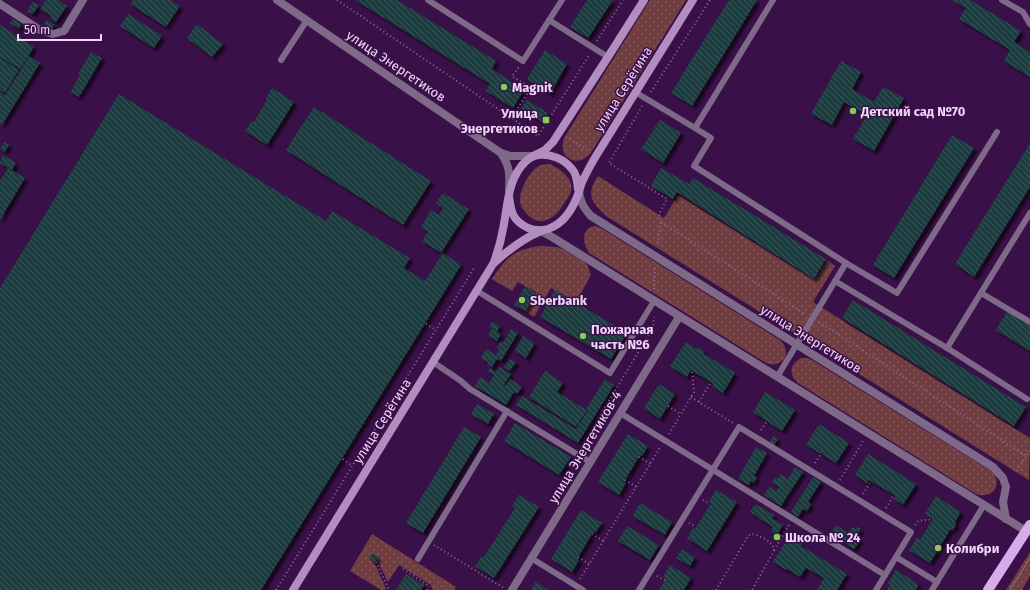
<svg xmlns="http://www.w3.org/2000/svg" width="1030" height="590" viewBox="0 0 1030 590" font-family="'Fira Sans',sans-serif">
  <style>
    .grass { fill: url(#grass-dots) }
    .building { fill: url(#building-back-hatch); filter: url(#shadow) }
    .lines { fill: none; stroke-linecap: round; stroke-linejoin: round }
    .path { stroke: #8d6b99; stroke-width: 2; stroke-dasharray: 1 3; stroke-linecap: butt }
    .service { stroke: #7f6988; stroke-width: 6 }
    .minor { stroke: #7f6988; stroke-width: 8 }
    .tertiary { stroke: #7f6988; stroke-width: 8 }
    .secondary { stroke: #b18ebf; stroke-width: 8 }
    .primary { stroke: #d8abea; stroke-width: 10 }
    .tram { stroke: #93729f; stroke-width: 1 }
    .poi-dot { fill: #7ed053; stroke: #3a1048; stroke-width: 1.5 }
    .labels { text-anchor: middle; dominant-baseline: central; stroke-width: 3; stroke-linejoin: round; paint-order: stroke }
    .street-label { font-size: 13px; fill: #efd7f9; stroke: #3a1048 }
    .poi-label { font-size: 13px; font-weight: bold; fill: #efd7f9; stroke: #3a1048; text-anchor: start }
  </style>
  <defs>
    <pattern id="grass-dots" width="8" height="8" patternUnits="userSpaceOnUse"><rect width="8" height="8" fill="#703d41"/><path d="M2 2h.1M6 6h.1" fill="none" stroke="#85585d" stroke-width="1.8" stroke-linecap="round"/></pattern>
    <pattern id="building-back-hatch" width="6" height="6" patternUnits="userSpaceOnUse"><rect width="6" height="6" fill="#1a3e3f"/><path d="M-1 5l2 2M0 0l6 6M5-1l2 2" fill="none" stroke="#3c595c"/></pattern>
    <filter id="shadow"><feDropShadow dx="3.5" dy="3.5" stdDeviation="1" flood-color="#0009"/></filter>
  </defs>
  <rect width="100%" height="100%" fill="#3a1048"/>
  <g class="grass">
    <path d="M650,0H686L590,154C576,169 557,157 564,138Z"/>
    <path d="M550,164C561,169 576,180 570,194C568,198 565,201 563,205C556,217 542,228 529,216C524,212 520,206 520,200C520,189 530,169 541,165C544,164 547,164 550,164Z"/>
    <path d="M598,176L664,218L678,195L814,280L827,260L835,266L813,302L1030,438L1029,480L606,216C592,202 585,196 598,176Z"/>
    <path d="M596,226L601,228L780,340C793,352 783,369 766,363L589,253C582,243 581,227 596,226Z"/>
    <path d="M540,246L557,247L565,250L586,263L588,266L591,275L576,302L551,288L534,317L525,311L536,292L518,282L512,291L492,279C505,258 515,249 540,246Z"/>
    <path d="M801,358H807L812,360L991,471C1004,483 993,500 976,494L798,383C788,374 790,364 801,358Z"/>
    <polygon points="372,534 456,587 454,590 435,590 432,589 431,585 399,565 388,582 377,560 377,556 373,554 370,556 370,560 374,562 386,589 385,590 381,590 350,571"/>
    <polygon points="1030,552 1030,576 1022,590 1006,590"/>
  </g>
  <g class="building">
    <polygon points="46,0 58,0 67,6 56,22 50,18 51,16 40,9"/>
    <polygon points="133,0 170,0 180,6 166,27 130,4"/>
    <polygon points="355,0 397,0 496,61 492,69 524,90 513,108 486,91 490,84"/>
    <polygon points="587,0 613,0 588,38 570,27"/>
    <polygon points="729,0 757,0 692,106 671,93"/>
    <polygon points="952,0 970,0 1021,31 1014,42 1030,52 1030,77 1004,61 1010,50 959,19 966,8"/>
    <polygon points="33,2 39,5 33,14 27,11"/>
    <polygon points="128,14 162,36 154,48 120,26"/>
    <polygon points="13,19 21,24 19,29 10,23"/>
    <polygon points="46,20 55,25 52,29 44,24"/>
    <polygon points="197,24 223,44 212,57 187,38"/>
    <polygon points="0,25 34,47 20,69 0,57"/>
    <polygon points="545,50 567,64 550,94 527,79"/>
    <polygon points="91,52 102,58 79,97 70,92 80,75 78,74"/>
    <polygon points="29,56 40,63 2,125 0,123 0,92 5,95"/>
    <polygon points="0,58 19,70 5,93 0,90"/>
    <polygon points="841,61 861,72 852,89 874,102 883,87 904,98 874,151 853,139 867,115 844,102 832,125 811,114"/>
    <polygon points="272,88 294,102 267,145 245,131 252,121 254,122 267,100 266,98"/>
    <polygon points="119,94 326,221 332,211 410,258 404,268 425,281 443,253 461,265 261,590 0,590 0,288"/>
    <polygon points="527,100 548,113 542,122 521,109"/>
    <polygon points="314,107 431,181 403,225 286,150"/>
    <polygon points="660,120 681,133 663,163 641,149"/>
    <polygon points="952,135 974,148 894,278 873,265"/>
    <polygon points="4,142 9,145 5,152 0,149"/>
    <polygon points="1030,143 1030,187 974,277 955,264"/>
    <polygon points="3,155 16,163 12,170 25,178 0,220 0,181 8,168 0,163 0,161"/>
    <polygon points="661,168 689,184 693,178 826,259 814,279 677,192 673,199 651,186"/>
    <polygon points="443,193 469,209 441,253 422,241 428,232 421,227 431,210 439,215 443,208 436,203"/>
    <polygon points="525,286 536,293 525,311 514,305"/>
    <polygon points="555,290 627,333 611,359 540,317"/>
    <polygon points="853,300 1026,407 1014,426 842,318"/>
    <polygon points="1007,312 1030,326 1030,351 996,330"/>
    <polygon points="492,322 500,326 497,332 501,334 497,341 488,335 492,328 489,327"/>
    <polygon points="511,329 518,333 501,361 497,359 492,367 487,364 488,362 481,358 486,349 496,355 499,349 497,348 501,341 503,343"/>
    <polygon points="523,336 535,343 526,358 515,351"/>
    <polygon points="686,342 696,349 699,348 704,351 704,354 735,373 723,393 712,386 714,384 691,370 687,377 670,366"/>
    <polygon points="510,359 516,362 510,371 504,367"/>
    <polygon points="499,367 511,374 504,385 505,386 510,379 522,387 517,394 514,392 506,405 475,386 480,377 489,383 494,375 488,371 490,368 496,372"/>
    <polygon points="545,371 563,383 557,392 587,410 576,427 529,397"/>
    <polygon points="605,379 614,385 578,443 516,405 522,396 576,429 588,410 586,409"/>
    <polygon points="659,384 675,394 660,419 644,408"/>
    <polygon points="765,392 795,410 782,431 753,412"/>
    <polygon points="477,404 494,414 488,424 471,414"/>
    <polygon points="515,423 571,457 559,475 504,441"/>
    <polygon points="819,424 849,443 836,463 806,445"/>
    <polygon points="464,427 481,437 423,533 406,523"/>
    <polygon points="628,434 648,446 642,456 640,455 624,482 626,483 619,495 598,482"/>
    <polygon points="773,436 778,439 774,445 770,442"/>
    <polygon points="756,447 767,453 754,476 757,477 754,483 751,481 749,485 738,479"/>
    <polygon points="868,454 916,484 903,505 894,499 895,496 894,495 869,480 867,483 855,475"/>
    <polygon points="795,467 803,472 781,506 764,495 769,487 776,491 779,487 772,482 775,477 778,479 781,474 788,479"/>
    <polygon points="813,477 821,482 808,502 811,504 807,511 803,509 798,517 791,512"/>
    <polygon points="716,490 737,502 707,551 687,538 693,528 695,529 711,503 709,501"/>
    <polygon points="519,495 539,507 494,578 475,566 482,556 484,557 515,508 512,506"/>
    <polygon points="936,496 961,512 955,522 956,525 953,530 950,530 930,563 909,550 917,538 920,540 933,519 925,514"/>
    <polygon points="640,503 672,522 665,535 633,516"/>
    <polygon points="755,504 774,515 772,518 783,525 777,535 771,531 773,527 758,518 758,517 750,512"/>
    <polygon points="581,510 602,523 595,533 593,532 592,534 577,559 579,560 572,572 551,559"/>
    <polygon points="836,525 848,533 852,527 856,529 857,527 861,529 855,537 860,540 854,549 830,534"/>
    <polygon points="627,526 659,545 650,560 618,541"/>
    <polygon points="789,536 802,544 801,546 847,574 837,590 817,590 824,578 806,568 800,577 787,569 786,570 773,562"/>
    <polygon points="682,549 695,557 690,566 676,558"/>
    <polygon points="373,554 377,556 377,560 374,562 370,560 370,556"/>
    <polygon points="670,565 691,578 684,590 659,590 666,579 663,577"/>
    <polygon points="896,570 917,583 918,586 916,590 887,590 890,585 888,583"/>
    <polygon points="406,574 424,585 421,590 396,590"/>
    <polygon points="536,582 549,590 531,590"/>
  </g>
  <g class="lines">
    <g class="path">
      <polyline points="337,0 538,136 590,54"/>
      <polyline points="597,41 623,0"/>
      <polyline points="651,92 710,0"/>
      <polyline points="642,106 609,163 667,199 659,214 661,222 657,246"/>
      <polyline points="511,118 531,88 512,76 519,67"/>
      <polyline points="566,137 589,151"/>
      <polyline points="661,222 805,314"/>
      <polyline points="654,289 655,267"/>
      <polyline points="819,322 1026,456 1030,450"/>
      <polyline points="426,324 436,330"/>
      <polyline points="691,397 733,423"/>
      <polyline points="699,402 711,382"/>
      <polyline points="668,406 681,414"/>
      <polyline points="761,430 767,421"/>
      <polyline points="669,434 694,392 692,371"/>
      <polyline points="583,446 597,423 599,417 653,328 654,317"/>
      <polyline points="639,457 651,464"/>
      <polyline points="343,459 352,466"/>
      <polyline points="815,463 821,454"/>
      <polyline points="1017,471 1026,456"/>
      <polyline points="625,480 637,487"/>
      <polyline points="840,480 863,441"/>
      <polyline points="863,494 871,481"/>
      <polyline points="703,500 710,504"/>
      <polyline points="886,508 894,495"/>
      <polyline points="689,523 696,527"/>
      <polyline points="915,525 918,521 933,519"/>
      <polyline points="592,534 604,541"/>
      <polyline points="434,545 504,588"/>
      <polyline points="774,550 789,525"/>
      <polyline points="578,557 589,564"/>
      <polyline points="376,562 389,590"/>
      <polyline points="403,569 429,586"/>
      <polyline points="657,576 665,580"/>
      <polyline points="580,579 661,446"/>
      <polyline points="276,590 474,268"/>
      <polyline points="427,590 429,586"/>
      <path d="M716,590L748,536L751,534C760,535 774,542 774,551L752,590"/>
    </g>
    <g class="service">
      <polyline points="428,0 523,61 562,0"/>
      <polyline points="1002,0 1023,12 1030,24"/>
      <polyline points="549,20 608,57"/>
      <polyline points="281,60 307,20"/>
      <polyline points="635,92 695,128 773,0"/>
      <polyline points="695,128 711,138 694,166 846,263 897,293 997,132"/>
      <polyline points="835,281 947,348 1027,399"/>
      <polyline points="477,291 610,373 654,301"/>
      <polyline points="981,293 1030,322"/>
      <polyline points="947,348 1030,213"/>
      <polyline points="433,362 461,381 470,389 590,462"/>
      <polyline points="777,377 846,263"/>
      <polyline points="620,413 885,575"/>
      <polyline points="896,557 937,582"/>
      <polyline points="531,558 583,590"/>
      <polyline points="418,559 507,411"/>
      <polyline points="639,590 739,427 911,532 876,590"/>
      <polyline points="932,590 984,505"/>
    </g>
    <g class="minor">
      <polyline points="0,4 40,30 53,34 64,31 83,0"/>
      <polyline points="512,590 679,317"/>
    </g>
    <g class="tertiary">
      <polyline points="277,0 501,153 511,156 533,156"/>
      <path d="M501,153C510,167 510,174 509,190"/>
      <path d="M579,192C581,203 583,207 591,216L993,467L1003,478L1006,487L1003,502L1006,519"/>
      <polyline points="541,231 552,237 1026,531"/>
    </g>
    <g class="secondary">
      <polyline points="533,156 545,150 553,142 608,57 644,0"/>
      <path d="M509,196C511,212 512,220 528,228C535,231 541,231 548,229C565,223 573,208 579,192C580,188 581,184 583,180C587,172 591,164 596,156L693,0"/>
      <path d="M494,262C498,251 501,240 503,229C508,206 507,179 526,161C539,149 562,156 572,169C577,174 577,182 578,189"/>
      <path d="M293,590L493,264C508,250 522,239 541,231"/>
    </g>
    <polyline class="primary" points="988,590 1030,525"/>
    <polyline class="tram" points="1010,590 1030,558"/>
  </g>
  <g class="poi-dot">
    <circle cx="504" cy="87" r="4"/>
    <circle cx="853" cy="111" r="4"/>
    <rect x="542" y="116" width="8" height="8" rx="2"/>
    <circle cx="522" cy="300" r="4"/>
    <circle cx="583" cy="336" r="4"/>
    <circle cx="777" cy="537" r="4"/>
    <circle cx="938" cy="548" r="4"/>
  </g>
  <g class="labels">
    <g class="street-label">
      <text transform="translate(396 66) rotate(34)">улица Энергетиков</text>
      <text transform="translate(623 89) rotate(-58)">улица Серёгина</text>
      <text transform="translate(811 339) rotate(32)">улица Энергетиков</text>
      <text transform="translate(382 421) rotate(-58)">улица Серёгина</text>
      <text transform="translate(585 447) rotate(-59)">улица Энергетиков-4</text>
    </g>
    <g class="poi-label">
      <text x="512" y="87">Magnit</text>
      <text x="861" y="111">Детский сад №70</text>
      <text x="538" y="113" text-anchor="end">Улица<tspan x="538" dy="15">Энергетиков</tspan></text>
      <text x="530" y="300">Sberbank</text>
      <text x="591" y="329">Пожарная<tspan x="591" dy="15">часть №6</tspan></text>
      <text x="785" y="537">Школа № 24</text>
      <text x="946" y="548">Колибри</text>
    </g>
  </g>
  <path d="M18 34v6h83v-6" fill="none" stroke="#efd7f9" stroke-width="2"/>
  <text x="24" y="34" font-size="12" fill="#efd7f9" stroke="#3a1048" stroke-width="3" paint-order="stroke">50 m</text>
</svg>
